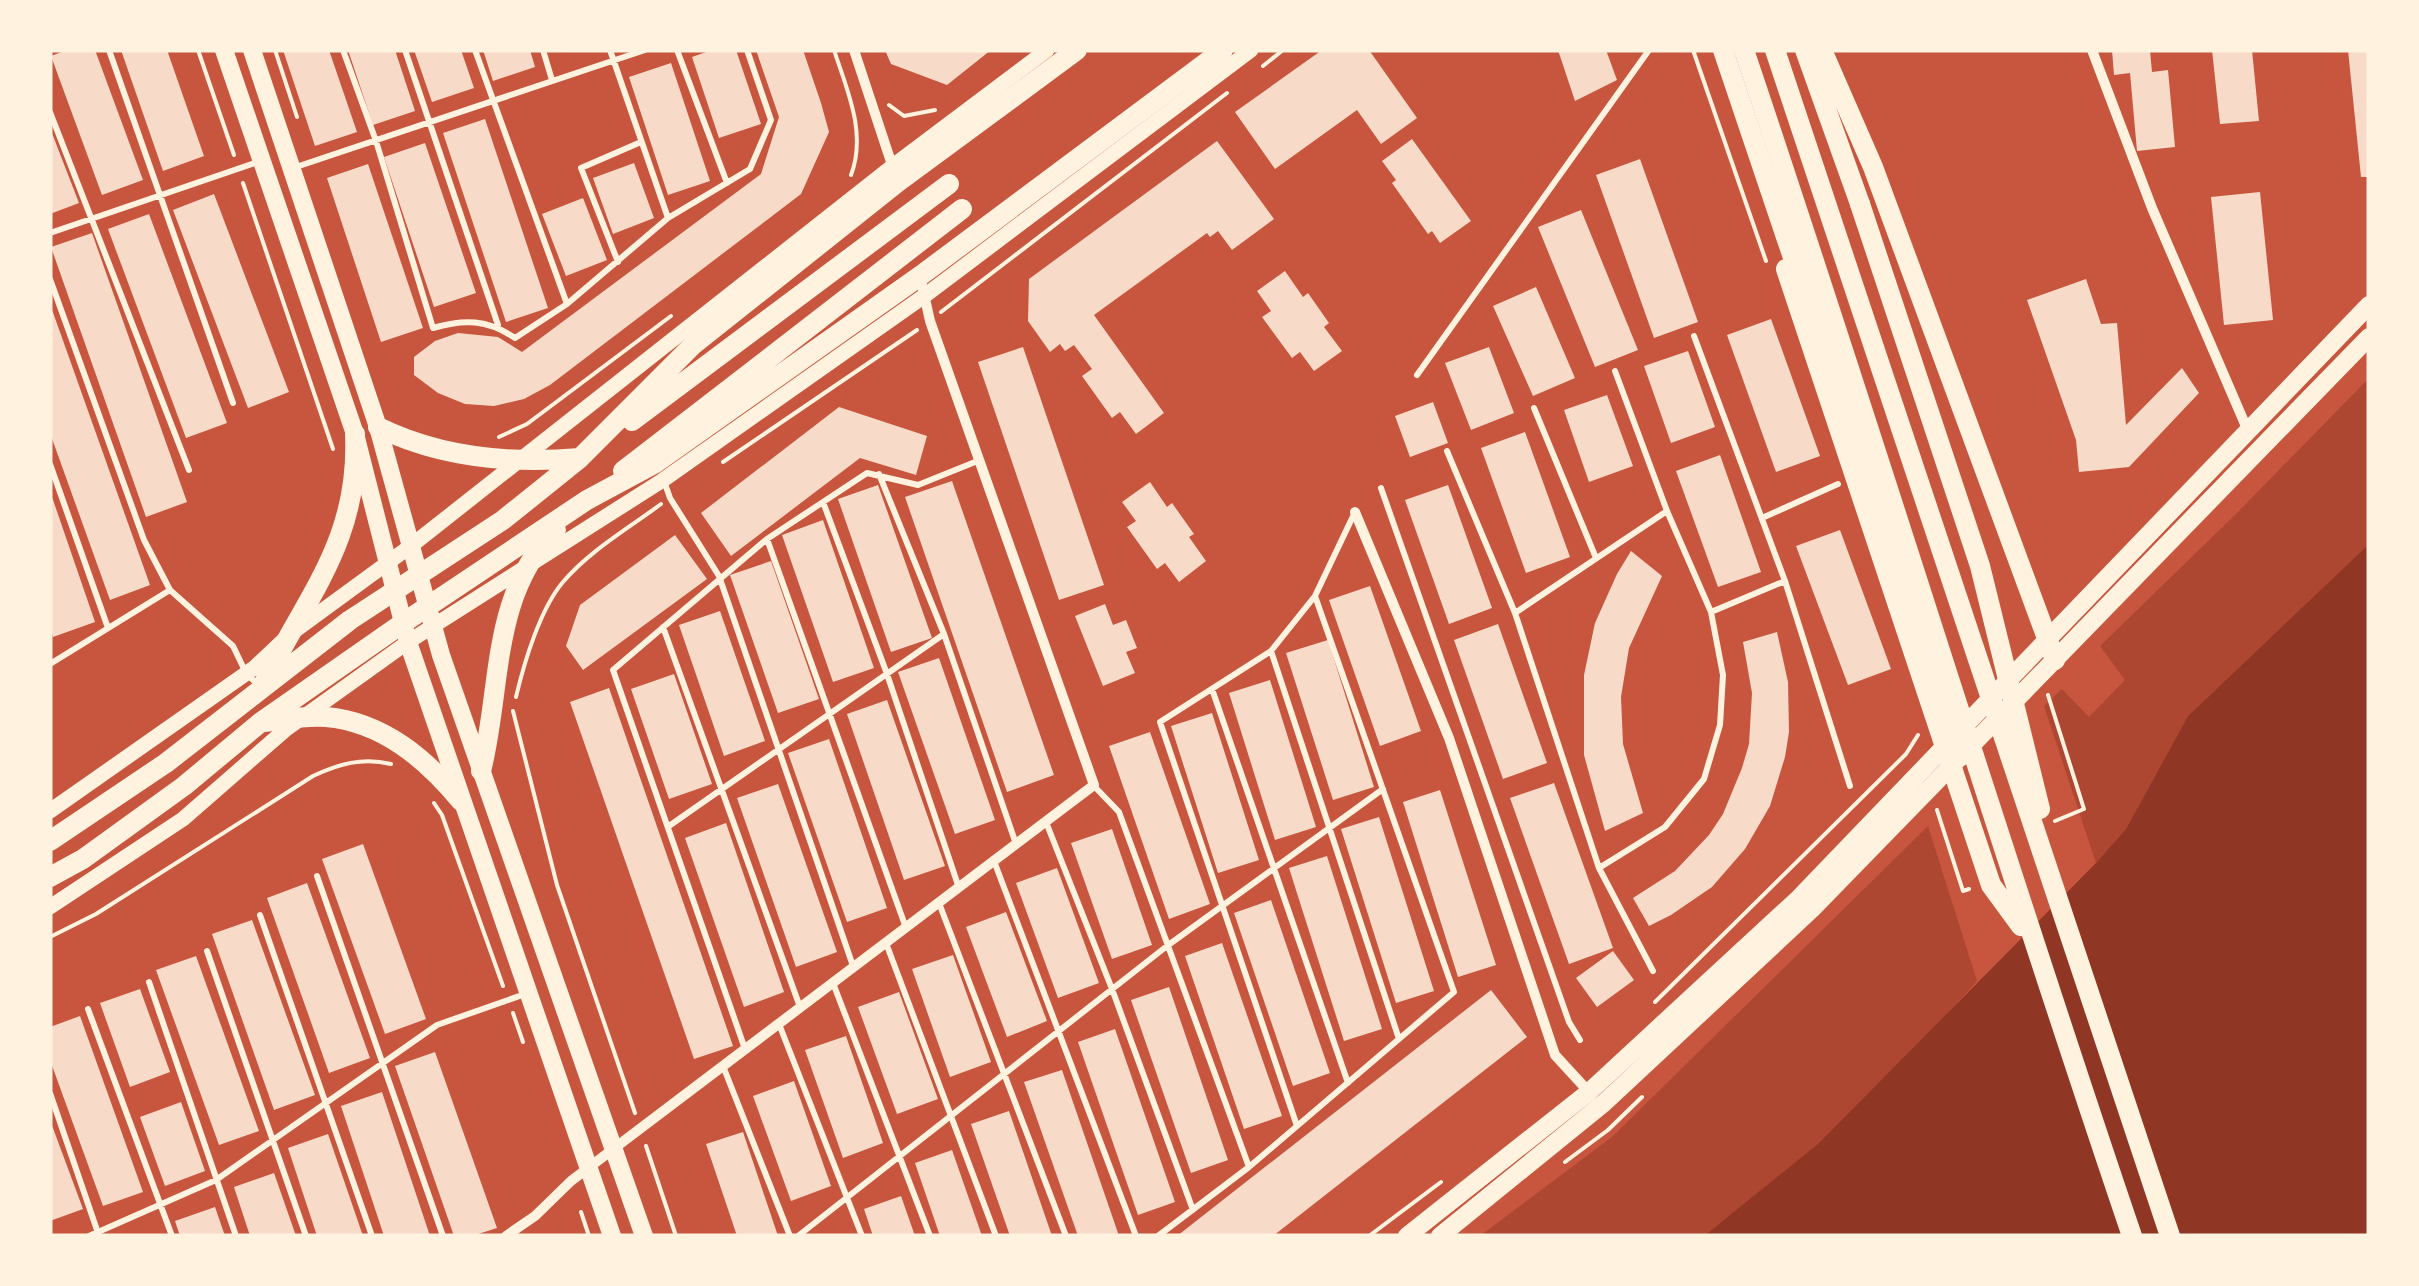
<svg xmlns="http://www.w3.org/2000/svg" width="2419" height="1286" viewBox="0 0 2419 1286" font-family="Poppins,sans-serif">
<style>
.green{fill:#ae4732}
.water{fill:#8f3625}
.building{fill:#f7dbc8}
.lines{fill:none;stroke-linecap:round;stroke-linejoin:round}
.path{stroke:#fff3e0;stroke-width:4}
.service{stroke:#fff3e0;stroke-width:6}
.minor{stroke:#fff3e0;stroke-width:10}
.tertiary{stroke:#fff3e0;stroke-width:15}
.secondary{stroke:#fff3e0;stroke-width:18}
.primary{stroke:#fff3e0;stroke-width:20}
.trunk{stroke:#fff3e0;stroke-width:20}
</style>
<rect width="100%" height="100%" fill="#c8553d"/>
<path class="green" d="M2369 378V544L2188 716 2126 829 2096 863 2044 706 2062 689 2089 717 2125 680 2100 646 2237 513Z
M1928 826 1977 981 1918 1046 1819 1143 1704 1236H1480L1612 1137Z"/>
<path class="water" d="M2369 544V1236H1704L1819 1143 2096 863 2126 829 2188 716Z"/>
<path class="building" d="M67 50H95L143 180 102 195 51 56Z
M121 50H167L204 156 163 171Z
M283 50H329L357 132 315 146Z
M348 50H395L415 111 373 125Z
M414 50H461L474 88 432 102Z
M483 50H530L535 67 493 81Z
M712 50H736L761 124 719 138 692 57Z
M756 50H803L821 103 829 132 801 194 550 385 524 399 494 406 465 404 438 393 414 375V357L435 341 458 333 498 337 522 352 761 174 779 117Z
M885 50H991L947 85 891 64Z
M1322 50H1369L1417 118 1381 144 1357 110 1275 169 1235 112Z
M1558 50H1606L1617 80 1575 101Z
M2112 50H2150L2152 72 2168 70 2175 147 2137 151 2130 73 2114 75Z
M2212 50H2252L2259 121 2220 124Z
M2348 50H2369V177H2361Z
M671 63 710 181 668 195 629 77Z
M485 119 548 308 506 322 443 133Z
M50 128 79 203 50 214Z
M1412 139 1471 221 1440 243 1432 231 1428 234 1392 183 1396 180 1382 161Z
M1217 141 1274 219 1232 250 1218 231 1210 237 1207 233 1094 315 1164 413 1136 434 1120 412 1112 418 1082 376 1092 369 1074 345 1065 351 1060 344 1050 352 1028 321 1029 279Z
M425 143 476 293 434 307 384 157Z
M1640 159 1698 322 1654 338 1596 175Z
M634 163 654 218 613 234 593 178Z
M368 164 423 328 381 342 327 178Z
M2260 192 2273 320 2224 325 2211 197Z
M214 194 289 392 248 408 173 210Z
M583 198 607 260 566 276 542 214Z
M1581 210 1638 350 1595 367 1538 227Z
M149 214 227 423 186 438 108 229Z
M92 233 187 502 146 517 51 247Z
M1285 271 1303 297 1308 293 1329 323 1324 327 1342 351 1314 371 1300 352 1292 358 1262 317 1271 311 1257 291Z
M2086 279 2101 324 2117 323 2126 425 2182 368 2199 393 2129 467 2079 472 2076 440 2027 300Z
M1536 287 1575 378 1533 396 1493 306Z
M50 304 150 585 110 600 50 433Z
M1771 319 1820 456 1776 472 1727 335Z
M1023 347 1104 585 1059 600 978 362Z
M1489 347 1514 413 1471 430 1445 363Z
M1688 351 1715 427 1671 443 1644 366Z
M1607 395 1633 466 1589 482 1564 410Z
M1433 402 1448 443 1410 457 1395 416Z
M839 407 927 436 916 475 860 458 731 556 701 513Z
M1525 432 1570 557 1526 573 1481 448Z
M1720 455 1761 572 1718 587 1676 471Z
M952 481 1054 775 1007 792 905 497Z
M1150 482 1167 507 1172 503 1194 534 1189 537 1206 561 1179 582 1165 563 1157 569 1127 527 1136 521 1122 502Z
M878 485 932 638 891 652 838 499Z
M1448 485 1492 608 1449 624 1405 500Z
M51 494 95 622 53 637 50 627Z
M823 520 874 668 833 682 782 535Z
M1840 530 1891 669 1848 685 1796 546Z
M675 535 707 579 583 670 566 646 580 605Z
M1631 551 1662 576 1629 648 1621 697 1623 744 1643 813 1605 831 1584 755V675L1595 623 1617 574Z
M771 561 819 699 778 713 730 575Z
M1370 586 1421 731 1380 746 1329 600Z
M1105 604 1113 625 1126 620 1137 648 1126 652 1135 673 1103 686 1075 616Z
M720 611 765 741 724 756 679 625Z
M1498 624 1547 763 1503 779 1454 640Z
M1777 632 1788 682 1789 732 1785 757 1770 806 1745 849 1712 887 1671 915 1649 926 1633 898 1675 871 1709 835 1723 814 1742 768 1749 744 1752 693 1743 642Z
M1328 640 1374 787 1333 800 1286 653Z
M939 658 995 820 955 834 898 672Z
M674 674 712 784 669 799 631 689Z
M1270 680 1316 827 1275 840 1229 693Z
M609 688 733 1046 694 1059 570 702Z
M887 700 945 866 904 880 847 714Z
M1212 713 1259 860 1218 873 1171 726Z
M1150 732 1210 904 1169 919 1109 746Z
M829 739 887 908 847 922 788 753Z
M1554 783 1613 948 1569 964 1510 798Z
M778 784 837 952 796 967 737 798Z
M1440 790 1496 965 1458 977 1403 802Z
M1379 817 1434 991 1396 1003 1341 829Z
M726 823 784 992 744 1007 685 838Z
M1112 829 1152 945 1112 959 1071 843Z
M363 844 426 1019 385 1034 322 859Z
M1327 856 1382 1029 1344 1041 1289 868Z
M1057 868 1099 983 1058 998 1016 883Z
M307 883 370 1058 329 1073 267 898Z
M1271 900 1330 1073 1293 1086 1234 913Z
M1006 912 1047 1021 1007 1037 966 927Z
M252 920 315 1095 274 1110 212 934Z
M1222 943 1282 1116 1244 1129 1185 956Z
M1613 951 1634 980 1597 1007 1576 978Z
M953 955 991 1062 950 1077 912 969Z
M196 956 259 1131 219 1145 156 970Z
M1169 987 1228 1160 1191 1173 1131 1000Z
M140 989 170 1072 130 1087 100 1003Z
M1491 990 1527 1037 1273 1236H1177Z
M899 992 938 1099 897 1114 858 1007Z
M80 1016 143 1192 103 1206 50 1060V1027Z
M1115 1029 1175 1202 1138 1215 1078 1042Z
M846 1036 883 1143 843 1158 805 1050Z
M435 1052 497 1228 472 1236H454L395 1066Z
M1062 1070 1119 1236H1078L1024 1082Z
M794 1081 831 1186 791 1201 753 1096Z
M382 1092 430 1236H384L341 1106Z
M181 1102 205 1171 165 1186 140 1117Z
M1009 1111 1052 1236H1010L971 1124Z
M50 1120 83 1209 50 1221Z
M743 1132 778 1236H737L706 1144Z
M328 1134 363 1236H317L288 1148Z
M952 1150 982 1236H940L915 1163Z
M274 1173 296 1236H250L234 1187Z
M901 1196 915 1236H873L864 1209Z
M215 1207 225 1236H180L175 1221Z"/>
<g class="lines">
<path class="path" d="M198 50 234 155
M275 50 297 117
M834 50C847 90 867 133 851 175
M1693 50 1766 261
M1263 66 1283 50
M889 105 904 116 935 110
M243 183 333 449
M941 312 1227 93
M499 437 527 424 671 316
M723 462 917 330
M2048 695 2084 809 2055 821
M516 697C524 663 540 609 563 582 589 551 629 528 661 504
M513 711 557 885 635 1113
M434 803 442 815 503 986
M1937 810 1963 891 1969 889
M50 937 96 914 313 776C339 764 362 757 391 764
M1655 1002 1906 754 1918 735
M513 1013 523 1042
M646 1146 676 1236
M1565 1162 1608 1130 1642 1097
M581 1212 589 1236
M1369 1236 1441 1182"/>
<path class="service" d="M109 50 233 403
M343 50 376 141 433 328C464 319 487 319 515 338L567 304 668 218 750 169 771 120 747 50
M405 50 498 325
M475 50 567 304
M543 50 552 80
M610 50 668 218
M677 50 727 183
M50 112 189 470
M296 167 645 50
M50 233 258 162
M618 262 581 168 641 142
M50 279 144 540 170 590 233 646 246 673 260 687
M1694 336 1785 581 1850 786
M1417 375 1649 50
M1534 408 1596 558
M1447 451 1515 613 1599 868 1653 971
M50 464 108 628
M879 474 944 634 1016 844
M664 481 670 498 719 576 853 966
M1381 488 1569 1022 1580 1040
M823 502 887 674 959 888
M1762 518 1838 484
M767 539 906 928
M1711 612 1785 581
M1515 613 1667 511
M663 627 800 1007
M1271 651 1399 1039
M50 664 170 590
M1212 689 1348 1083
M1094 786 1119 812 1249 1167
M1046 822 1112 989 1193 1210
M669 826 944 634
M994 861 1136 1236
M1599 868 1665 827 1704 779 1720 725 1723 675 1711 612 1667 511 1615 371
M317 876 443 1236
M939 903 1066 1236
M260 915 372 1236
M886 943 996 1236
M207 951 306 1236
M149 982 236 1236
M833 983 930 1236
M88 1009 172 1236
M779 1024 862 1236
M745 1049 613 670 767 539 867 473 918 485 980 460
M723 1066 790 1236
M50 1093 98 1233
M1297 1126 1160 722 1271 651 1315 596 1355 512
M89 1236 216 1180 437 1025 528 993
M798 1236 1167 946 1383 789
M1158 1236 1249 1167 1454 992 1315 596"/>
<path class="minor" d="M854 50 893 168
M2092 50 2152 208 2248 431
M1355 512 1449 738 1555 1055 1589 1092
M506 1236 535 1216 571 1181 1094 785 930 321 920 276"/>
<path class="tertiary" d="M50 811 254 668 289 635 412 545 893 166 1047 50
M50 907 183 819 285 730 408 642 663 480 927 294 1251 50"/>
<path class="secondary" d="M224 50 355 434 408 642 612 1236
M252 50 378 427 441 655 644 1236
M1407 1236 1589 1092 1799 898 2369 305
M1440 1236 1604 1103 1812 909 2369 337"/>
<path class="primary" d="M1723 50 1961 756
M1805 50 1860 204
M1822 50 1873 167 2055 660
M632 421 949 184
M378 427C441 458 511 464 580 458
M623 471 962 209
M263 685C306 596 360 541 355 434
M263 722C283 720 305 715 326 717 383 722 426 759 461 801
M481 771C502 690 490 593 556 530
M50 841 166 763 350 620 503 520 579 459 693 345 898 182 1077 50
M50 877 83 859 184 786 261 722 403 623 587 500 654 464 920 276 1223 50"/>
<path class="trunk" d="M1744 50C1877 444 1998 842 2132 1236
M1775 50 2170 1236
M1860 204 1980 566 2040 809
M1786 269 1991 885 2021 926"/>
</g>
<rect width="2419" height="1286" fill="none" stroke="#fff3e0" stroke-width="105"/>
</svg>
